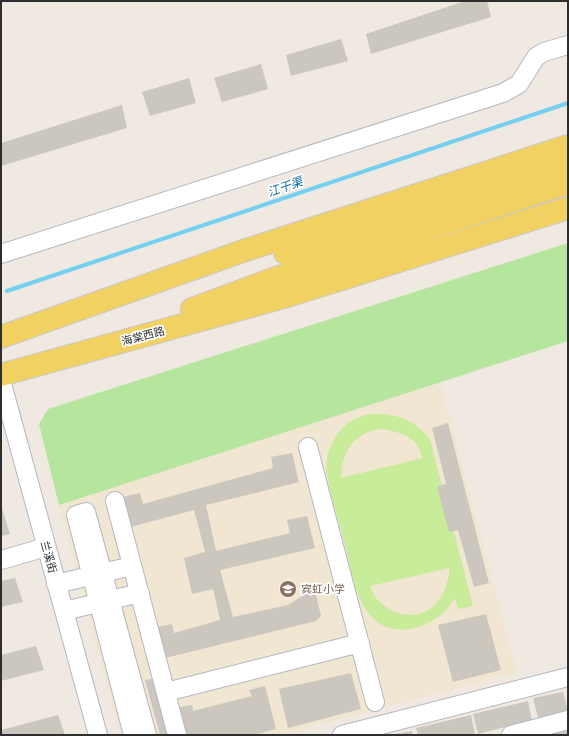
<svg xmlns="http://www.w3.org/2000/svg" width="569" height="736" viewBox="0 0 569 736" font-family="Inter,'Noto Sans SC',sans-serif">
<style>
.education{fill:#f0e6d1}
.green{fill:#b6e59e}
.pitch{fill:#c9ec9a;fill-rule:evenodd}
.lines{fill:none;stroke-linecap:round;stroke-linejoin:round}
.stream{stroke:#75cff0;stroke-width:4}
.building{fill:#cbc7bf}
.minor-casing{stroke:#b4b7c1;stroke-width:20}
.major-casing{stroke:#c9c9c9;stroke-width:24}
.minor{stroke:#fff;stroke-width:18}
.major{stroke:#f2d163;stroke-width:22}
.labels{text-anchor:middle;stroke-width:3.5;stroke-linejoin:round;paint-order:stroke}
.street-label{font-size:11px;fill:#2e2e2e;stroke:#fff}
.education-label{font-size:11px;fill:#785e54;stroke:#fff;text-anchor:start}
.water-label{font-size:12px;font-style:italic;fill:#0d6fa3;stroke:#fff}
</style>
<rect width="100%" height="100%" fill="#efe9e1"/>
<path class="education" d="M440 382 517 673 279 735H120L59 505Z"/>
<path class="green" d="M568 243V341L59 505 39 424 48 409Z"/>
<path class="pitch" d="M378 414C401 415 415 421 430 439L473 606 458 609 455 598C440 625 396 643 372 617 354 598 351 569 345 544 339 522 331 498 327 476 323 452 338 422 363 416 368 414 373 414 378 414ZM382 429C400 432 419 437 422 458L341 478C341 463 347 444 361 436 367 431 375 430 382 429ZM449 568C450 574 447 582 445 589 434 617 405 623 382 604 376 600 373 593 370 586Z"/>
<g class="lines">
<path class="stream" d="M7 291 568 103"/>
</g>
<path class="building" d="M465 1H487L491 17 371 54 366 34Z
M341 39 348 61 291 76 286 55Z
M261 64 268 89 222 102 214 78Z
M189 78 196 103 150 116 142 92Z
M122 105 127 128 1 166V143Z
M448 423 489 583 474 587 458 530 449 532 437 486 446 484 432 428Z
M292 453 299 482 206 505 216 551 290 533 287 520 307 516 315 548 220 570 233 617 288 605 309 592 316 595 321 616 316 621 161 659 153 628 172 624 174 633 220 620 213 589 192 594 184 558 205 552 194 510 127 528 119 498 140 493 143 504 273 468 271 457Z
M1 505 10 534 1 536Z
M15 578 23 602 1 607V581Z
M486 614 501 670 453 682 438 625Z
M36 646 44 670 1 681V655Z
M351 673 361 709 288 728 279 689Z
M158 678 173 735H160L145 680Z
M265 686 276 729 254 735H182L175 708 192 705 193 711 252 696 249 690Z
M563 692 568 711 538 718 533 698Z
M528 701 532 720 478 734 473 714Z
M58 715 65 735H1V730Z
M471 715 475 734 470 735H418L416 728Z
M568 730V735H548V734Z
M412 731 413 735H396V734Z"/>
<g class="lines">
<g class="minor-casing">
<path id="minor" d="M1 254 503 93 519 84 536 57 544 52 568 45
M1 380 98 735
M308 447 375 702
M115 501 177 735
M1 560 46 547
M56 584 132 566
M64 611 140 593
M166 692 360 643
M133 735 76 515 86 512 147 735
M342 735 568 677
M511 735 568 720"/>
</g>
<g class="major-casing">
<path id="major" d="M285 253 568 165
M192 309 270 280 568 183
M1 337 243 251 568 146
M1 375 284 297 568 208"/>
</g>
<use href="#minor" class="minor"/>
<use href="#major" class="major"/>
</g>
<defs>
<g id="school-disc" transform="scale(0.9)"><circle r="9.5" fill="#8d6e63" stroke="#fff"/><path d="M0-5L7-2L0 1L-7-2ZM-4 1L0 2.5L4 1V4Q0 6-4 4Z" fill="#fff"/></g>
</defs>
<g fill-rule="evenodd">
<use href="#school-disc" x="288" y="589"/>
</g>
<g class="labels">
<g class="street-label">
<text transform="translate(143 336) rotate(-15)" y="4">海棠西路</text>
<text transform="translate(49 557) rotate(75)" y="4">兰溪街</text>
</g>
<g class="education-label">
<text x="301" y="593">宾虹小学</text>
</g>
<g class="water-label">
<text transform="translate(285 187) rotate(-19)" y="4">江干渠</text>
</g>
</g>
<rect width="569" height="736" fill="none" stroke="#2e2e2e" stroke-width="4"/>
</svg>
